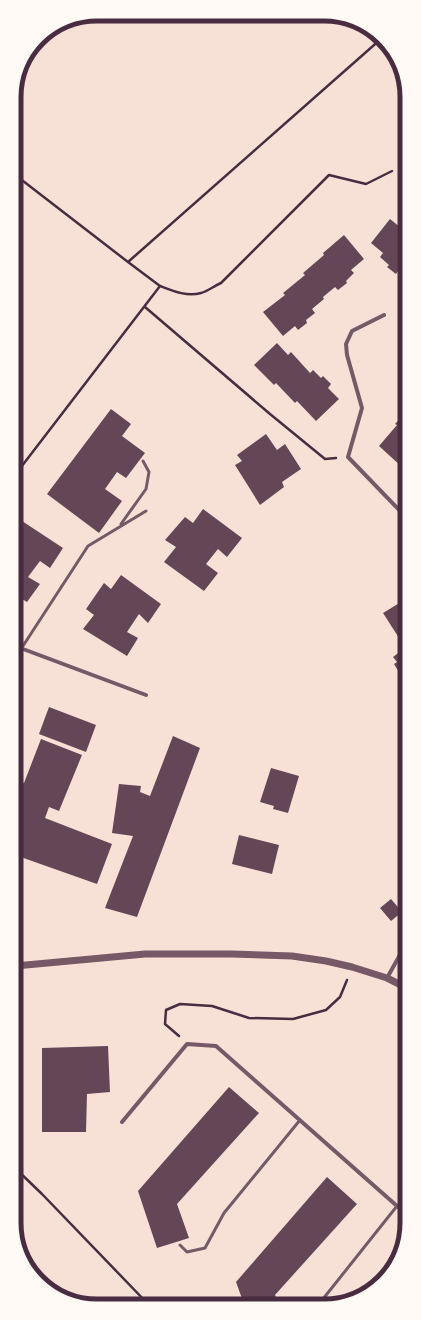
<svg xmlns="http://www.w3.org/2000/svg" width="421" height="1320" viewBox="0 0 421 1320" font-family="'Times New Roman',serif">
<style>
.building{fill:#644757}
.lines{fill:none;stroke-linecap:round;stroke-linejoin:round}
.path{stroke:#4a2c40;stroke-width:2.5}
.service{stroke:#755966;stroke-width:3}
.minor{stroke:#755966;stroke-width:4}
.tertiary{stroke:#755966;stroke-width:7}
.rim{fill:none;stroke:#4a2c40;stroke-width:5}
</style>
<rect width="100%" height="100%" fill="#f7e1d7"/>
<path class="building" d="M390 219 406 232V276L399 270 396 274 387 267 389 265 380 257 383 253 371 243Z
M344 235 364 259 351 270 354 273 346 281 347 283 338 290 335 287 323 297 324 299 312 309 315 313 306 320 307 323 298 330 295 326 283 336 263 312 285 295 283 293 305 275 303 273 324 255 323 253Z
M277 343 288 355 291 352 310 373 313 370 321 378 323 376 331 384 328 388 339 399 316 421 297 401 295 403 276 383 274 385 254 365Z
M111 409 131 424 122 436 145 453 126 478 117 472 105 489 122 501 99 533 47 494Z
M406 412V462L402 467 379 446 397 425 395 424Z
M266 434 277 450 285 444 301 469 282 482 284 487 260 505 235 465 242 461 237 455Z
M203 509 242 538 227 557 218 549 206 564 218 573 204 591 164 562 176 547 165 540 185 517 193 523Z
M22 521 63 548 50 568 40 561 28 577 40 584 27 602 15 595V533Z
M121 575 161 604 148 623 139 614 127 632 138 638 127 656 83 629 94 615 86 609 104 583 111 589Z
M406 599V634L399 638 383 613Z
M406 647V684L394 664 397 662 393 657Z
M49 707 96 725 86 752 39 734Z
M173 736 200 748 137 917 105 908 133 836 112 833 119 784 141 786 140 792 150 796Z
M41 739 82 755 59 811 49 807 45 818 112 844 97 884 15 855V780L24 783Z
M271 768 299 776 288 813 273 809 274 806 260 802Z
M239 835 279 845 272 874 232 864Z
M391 899 402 912 391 921 380 908Z
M108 1046 110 1092 87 1094 86 1132H42V1048Z
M229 1087 259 1113 177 1204 189 1238 157 1248 138 1191Z
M327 1177 357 1204 275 1295 279 1304H244L236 1282Z"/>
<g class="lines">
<path class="path" d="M14 174 128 262
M160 286 128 262 382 38
M145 307 270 414 325 459 336 458
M15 475 160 286C173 291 187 297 201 293 208 291 214 286 221 283L329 175 366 184 392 171
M179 1036 165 1024 166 1010 180 1004 212 1006 249 1018 293 1019 326 1010 340 997 347 980
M15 1168 42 1194 148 1304"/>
<path class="service" d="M121 524 146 489 149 472 143 461
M21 649 88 546 146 511
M180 1245 187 1252 205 1248 224 1213 300 1120
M319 1304 397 1206"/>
<path class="minor" d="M406 161 402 166 406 170
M384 315 352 331 346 344 347 355 362 408 348 457 404 515 406 519
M15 646 146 695
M387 978 406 944
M122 1122 187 1044 216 1046 397 1206 407 1213"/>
<path class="tertiary" d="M15 966 145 954H231L292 956 326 961 352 967 387 978 407 988"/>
</g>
<path d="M0 0H421V1320H0ZM97 21H324A76 76 0 0 1 400 97V1223A76 76 0 0 1 324 1299H97A76 76 0 0 1 21 1223V97A76 76 0 0 1 97 21Z" fill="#fffaf5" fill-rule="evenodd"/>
<path class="rim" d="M97 21H324A76 76 0 0 1 400 97V1223A76 76 0 0 1 324 1299H97A76 76 0 0 1 21 1223V97A76 76 0 0 1 97 21Z"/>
</svg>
